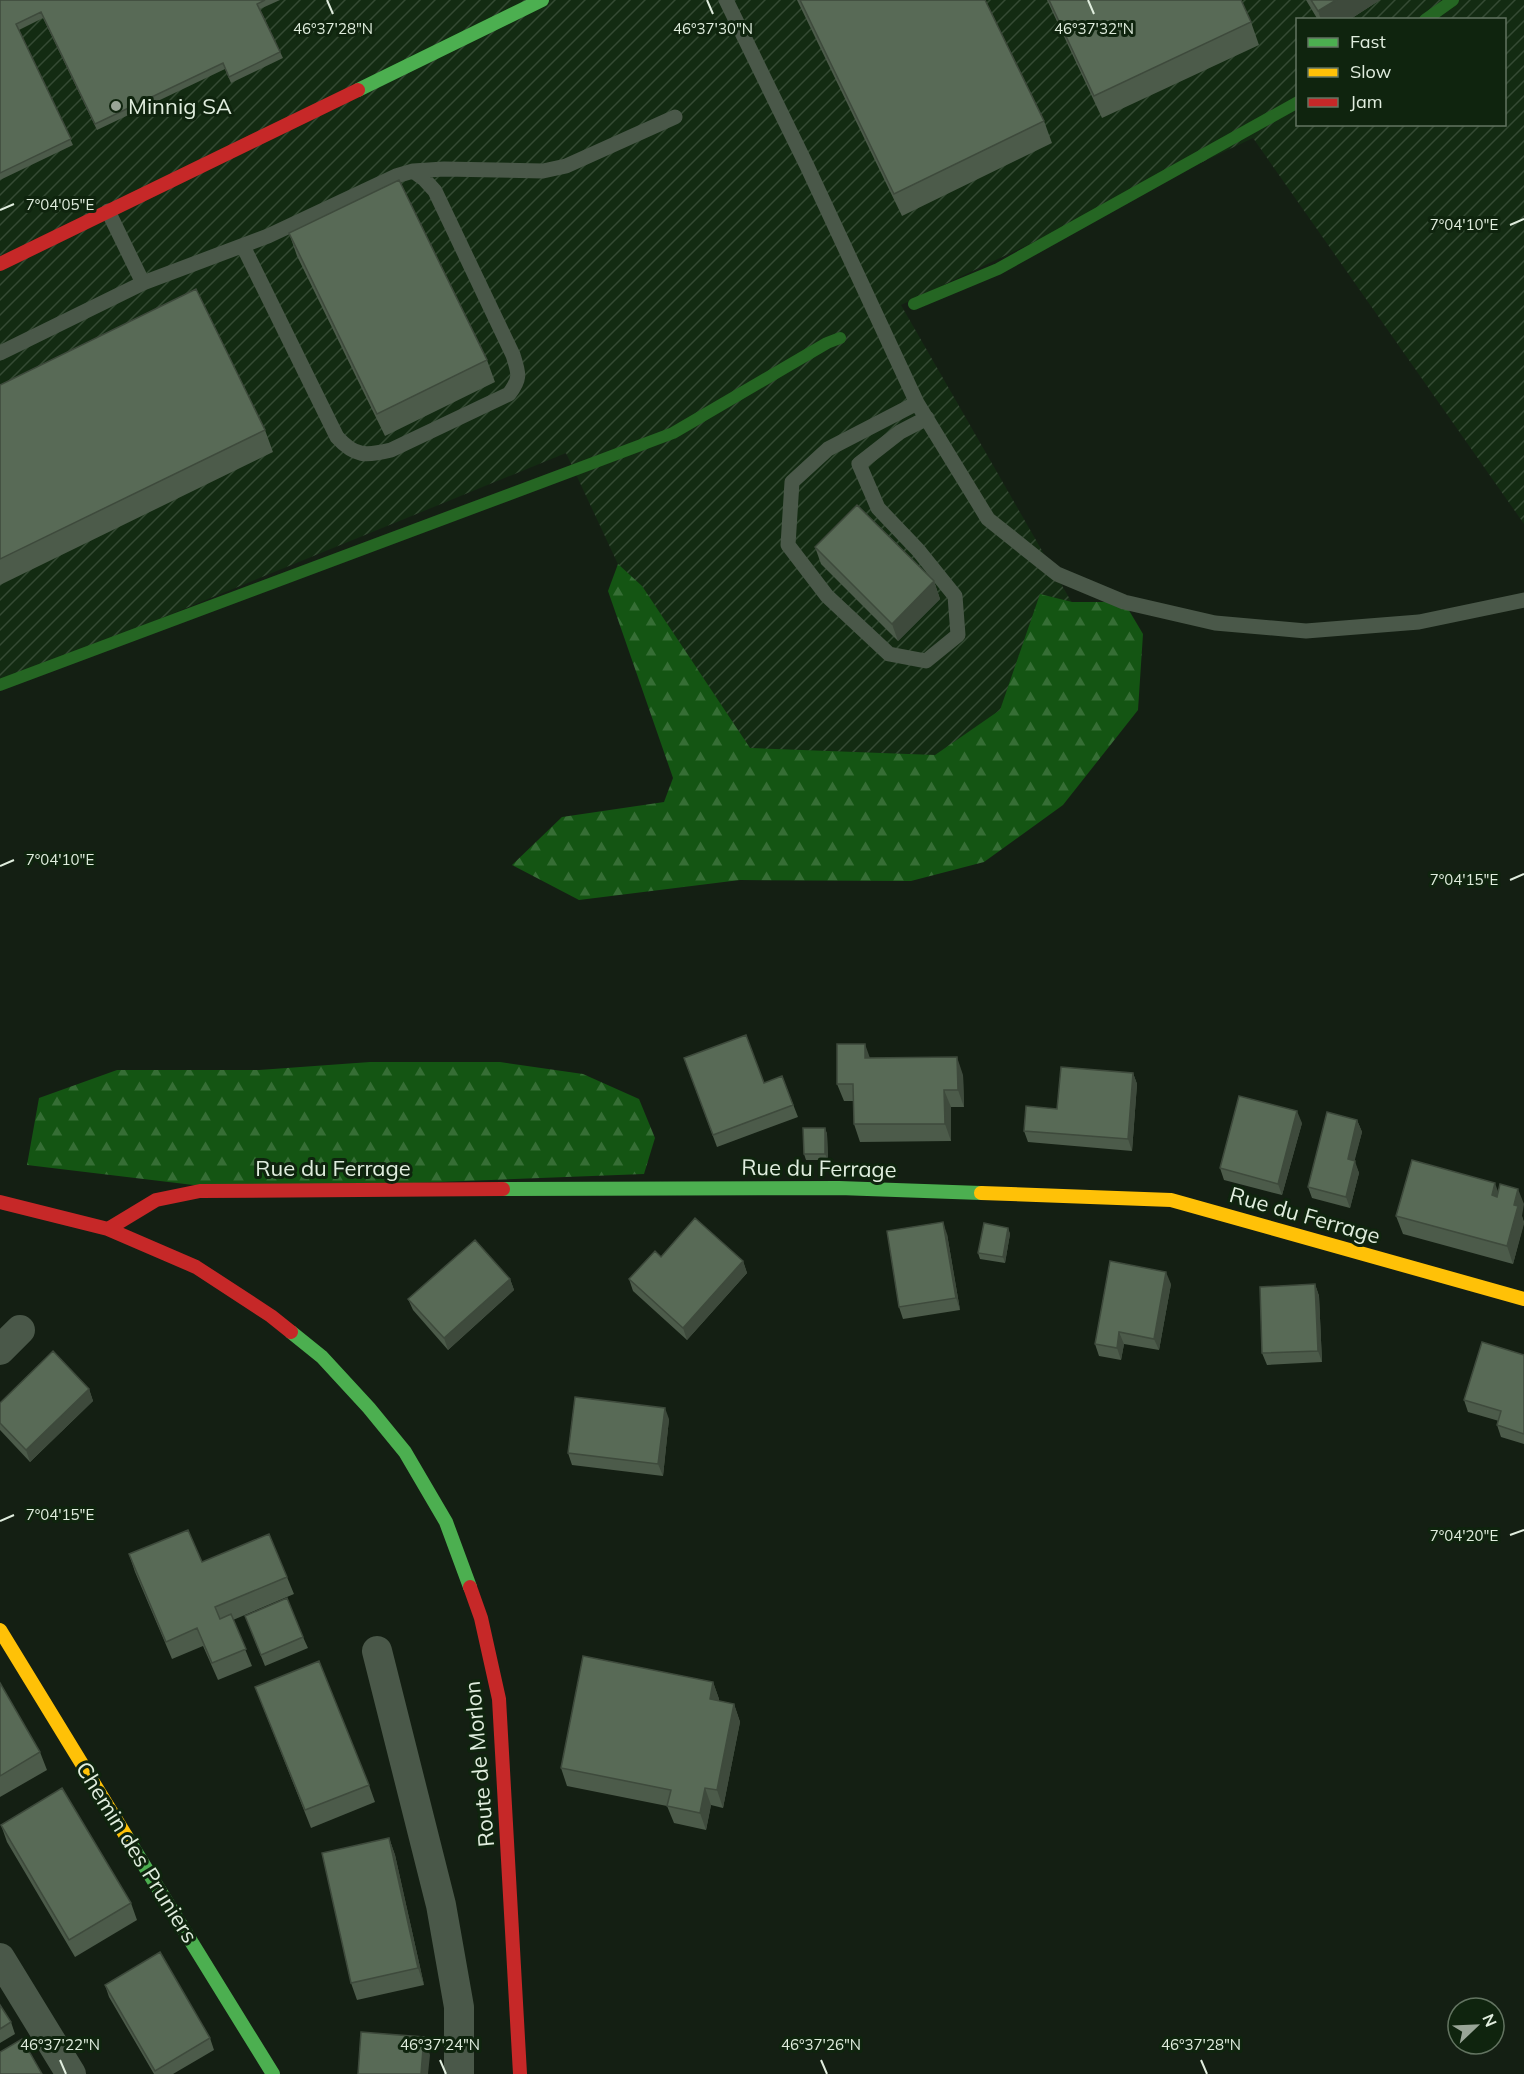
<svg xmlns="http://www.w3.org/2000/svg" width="1524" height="2074" viewBox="0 0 1524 2074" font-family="Mulish,sans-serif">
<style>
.industrial{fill:url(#industrial-furrows);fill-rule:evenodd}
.forest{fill:url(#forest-firs)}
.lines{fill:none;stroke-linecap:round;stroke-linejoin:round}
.stream{stroke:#256623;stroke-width:12}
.lane{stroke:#4a5849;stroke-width:15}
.street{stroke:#4a5849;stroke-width:30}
.fast{stroke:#4caf50;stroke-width:14}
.slow{stroke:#ffc107;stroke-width:14}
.jam{stroke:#c62828;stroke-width:14}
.wall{fill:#4c5b4a}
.shaded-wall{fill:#3e4a3c}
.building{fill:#586a56;stroke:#3e4a3c;stroke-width:1.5}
.ticks{fill:none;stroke:#e0edde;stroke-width:2}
.poi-dot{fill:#99a597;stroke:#0f240e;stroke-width:2}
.labels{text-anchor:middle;stroke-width:6;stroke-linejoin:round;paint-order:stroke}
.poi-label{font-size:22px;fill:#e0edde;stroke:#0f240e;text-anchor:start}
.street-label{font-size:22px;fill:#e0edde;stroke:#0f240e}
.ticks-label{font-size:15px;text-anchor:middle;fill:#e0edde;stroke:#0f240e;stroke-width:6;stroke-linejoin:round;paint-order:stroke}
</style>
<defs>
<pattern id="industrial-furrows" width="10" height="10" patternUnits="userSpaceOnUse" patternTransform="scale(1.5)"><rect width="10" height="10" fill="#132b12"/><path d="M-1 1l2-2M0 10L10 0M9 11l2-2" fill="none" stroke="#354a34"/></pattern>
<pattern id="forest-firs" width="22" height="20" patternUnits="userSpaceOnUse" patternTransform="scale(1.5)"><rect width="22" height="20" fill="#145513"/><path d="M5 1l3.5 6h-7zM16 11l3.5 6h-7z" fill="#366e35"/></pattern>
</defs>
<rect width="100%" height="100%" fill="#141f13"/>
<path class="industrial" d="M0 0H1524V524L1253 138 901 305 1114 676 981 810 725 793 566 453 0 684ZM1298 20H1504V124H1298Z"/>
<path class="forest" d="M618 564 642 586 750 748 935 755 1000 710 1040 594 1072 602H1124L1143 634 1138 710 1063 805 984 862 911 881 740 880 579 900 512 865 562 817 664 802 673 778 608 591Z
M370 1062H500L583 1074 639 1099 655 1138 644 1174 235 1190 27 1165 39 1098 117 1070H259Z"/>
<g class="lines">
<path class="stream" d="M1425 20 1453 0
M914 304 998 269 1298 102
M0 685 673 433 827 343 840 338"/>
<path class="lane" d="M726 0 807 166 917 403 988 519 1057 574 1124 602 1215 623 1306 631 1419 622 1524 600
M108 211 143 283
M243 246 337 437C355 457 366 456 391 450L509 394C521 378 519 374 513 355L435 191 424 179 413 171
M0 353 143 283 268 236 396 176 413 171 444 169 543 171 566 166 675 117
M917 403 828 449 792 482 788 545 827 596 889 654 926 661 958 635 955 596 918 550 878 508 859 464 900 432 927 418"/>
<path class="street" d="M0 1350 20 1330
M377 1651 441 1905 459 2007V2074
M0 1958 71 2074"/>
<path class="fast" d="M358 90 542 0
M503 1189 839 1188 981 1193
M291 1332 322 1357 369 1408 405 1452 446 1522 470 1587
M126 1836 273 2074"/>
<path class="slow" d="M981 1193 1171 1200 1524 1299
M0 1630 126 1836"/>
<path class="jam" d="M0 264 358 90
M0 1202 108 1229 196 1267 271 1316 291 1332
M108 1229 156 1200 200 1191 503 1189
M470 1587 481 1618 499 1699 520 2074"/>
</g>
<path class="wall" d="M0 0H280L260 9 283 58 231 83 225 69 97 130 43 18 19 30 73 145 0 180Z
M797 0H985L1044 121 1052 143 902 216Z
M1047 0H1241L1251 22 1259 45 1102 118Z
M1306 0H1380L1349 20H1318Z
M289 233 487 360 495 382 385 436 297 256Z
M0 385 265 430 273 452 0 585Z
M815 547 934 581 940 599 898 641 821 564Z
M684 1058 764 1083 782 1076 798 1117 717 1147Z
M870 1058 963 1075 964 1107H951V1141L860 1142 854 1124V1101H844L837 1084Z
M1133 1073 1137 1084 1132 1151 1028 1142 1024 1131 1057 1109Z
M1357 1120 1362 1132 1354 1161 1359 1173 1350 1208 1312 1198 1308 1187Z
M1302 1123 1282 1195 1224 1180 1220 1168Z
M825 1128 827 1134 828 1160H806L804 1154Z
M1498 1192 1522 1216 1524 1222 1513 1264 1403 1234 1396 1216Z
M1008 1228 1010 1234 1005 1263 980 1259 978 1253Z
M947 1234 960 1310 903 1319 899 1307Z
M743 1261 747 1273 687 1340 633 1291 629 1279Z
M510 1279 514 1290 448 1350 413 1310 408 1299Z
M1171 1284 1159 1350 1124 1344 1121 1360 1099 1356 1095 1344Z
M1315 1284 1319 1296 1322 1362 1267 1365 1262 1353Z
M1524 1355V1444L1501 1437 1497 1425 1499 1421 1468 1412 1464 1400Z
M89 1389 93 1401 30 1462 0 1430V1403Z
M669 1419 663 1476 572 1465 568 1453Z
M129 1554 202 1562 287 1577 294 1594 233 1620 252 1666 218 1680 203 1646 172 1659 135 1572Z
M245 1616 303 1637 308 1648 265 1666Z
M713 1682 719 1699V1701L734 1704 740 1722 723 1808 711 1805 706 1830 674 1823 667 1806 567 1786 561 1768Z
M0 1683 40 1752 47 1770 0 1797Z
M255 1687 369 1785 375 1802 311 1828Z
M1 1825 131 1903 137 1920 75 1957 7 1842Z
M389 1838 395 1855 424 1985 357 2000 351 1983Z
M105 1985 210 2038 214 2050 173 2074H154L109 1997Z
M0 2005 11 2022 15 2034 0 2043Z"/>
<path class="shaded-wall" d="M1336 0H1380L1349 20H1321L1318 11Z
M934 581 940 599 898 641 892 624Z
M865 1044 871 1061 865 1058Z
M957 1057 963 1075 964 1107 958 1090Z
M1133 1073 1137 1084 1132 1151 1128 1139Z
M944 1090 951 1107V1141L945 1124Z
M1297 1111 1302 1123 1282 1195 1278 1184Z
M1357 1120 1362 1132 1352 1171 1348 1159Z
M825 1128 827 1134 828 1160 825 1154Z
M1355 1161 1359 1173 1350 1208 1346 1197Z
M1495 1183 1501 1200 1492 1195Z
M1518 1189 1524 1204 1522 1216 1524 1224 1513 1264 1507 1246 1514 1205Z
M943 1222 947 1234 960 1310 956 1298Z
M1008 1228 1010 1234 1005 1263 1003 1257Z
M743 1261 747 1273 687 1340 683 1328Z
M1166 1272 1171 1284 1159 1350 1154 1339Z
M510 1279 514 1290 448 1350 444 1338Z
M1315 1284 1319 1296 1322 1362 1318 1351Z
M1119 1332 1124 1344 1121 1360 1117 1348Z
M89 1389 93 1401 30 1462 26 1450Z
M665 1408 669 1419 663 1476 658 1464Z
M713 1682 719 1699 716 1717 710 1699Z
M734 1704 740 1722 723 1808 717 1790Z
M705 1788 711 1805 706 1830 700 1813Z
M389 1838 395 1855 424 1985 418 1968Z
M424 2037 430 2055 428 2074H421Z"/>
<path class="building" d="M0 0H265L257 4 280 52 229 77 223 63 95 124 41 12 16 24 71 139 0 173Z
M800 0H985L1044 121 894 194Z
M1049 0H1241L1251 22 1094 96Z
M1311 0H1336L1318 11Z
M399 180 487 360 377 414 289 233Z
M196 289 265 430 0 559V385Z
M857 505 934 581 892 624 815 547Z
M746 1035 764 1083 782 1076 793 1105 713 1135 684 1058Z
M837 1044H865V1058L957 1057 958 1090H944L945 1124H854L853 1084H837Z
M1061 1067 1133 1073 1128 1139 1024 1131 1026 1106 1057 1109Z
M1239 1096 1297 1111 1278 1184 1220 1168Z
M1327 1112 1357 1120 1348 1159 1355 1161 1346 1197 1308 1187Z
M803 1128H825V1154H804Z
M1412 1160 1495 1183 1492 1195 1497 1197 1500 1184 1518 1189 1514 1205 1518 1206 1507 1246 1396 1216Z
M695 1218 743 1261 683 1328 629 1279 655 1251 661 1257Z
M943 1222 956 1298 899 1307 887 1231Z
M984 1223 1008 1228 1003 1257 978 1253Z
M475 1240 510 1279 444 1338 408 1299Z
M1110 1261 1166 1272 1154 1339 1119 1332 1117 1348 1095 1344Z
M1315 1284 1318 1351 1262 1353 1260 1287Z
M1482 1342 1524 1355V1434L1497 1425 1501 1411 1464 1400Z
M53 1351 89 1389 26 1450 0 1423V1403Z
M575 1397 665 1408 658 1464 568 1453Z
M188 1530 202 1562 269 1534 287 1577 215 1607 220 1619 231 1614 246 1649 212 1663 197 1628 166 1642 129 1554Z
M287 1598 303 1637 261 1655 245 1616Z
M583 1656 713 1682 710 1699 734 1704 717 1790 705 1788 700 1813 667 1806 671 1790 561 1768Z
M319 1661 369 1785 305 1810 255 1687Z
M0 1683 40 1752 0 1776Z
M62 1788 131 1903 69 1940 1 1825Z
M389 1838 418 1968 351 1983 322 1853Z
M160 1952 210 2038 155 2071 105 1985Z
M0 2005 11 2022 0 2029Z
M361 2032 424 2037 421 2074H358Z
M22 2039 42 2074H0V2052Z"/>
<path class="ticks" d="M327 0 333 14M707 0 713 14M1088 0 1094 14M0 210 14 204M1510 225 1524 219M0 866 14 860M1510 880 1524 874M0 1521 14 1515M1510 1535 1524 1530M60 2060 66 2074M440 2060 446 2074M821 2060 827 2074M1201 2060 1207 2074"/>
<circle class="poi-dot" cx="116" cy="106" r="6"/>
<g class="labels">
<g class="poi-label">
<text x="128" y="114">Minnig SA</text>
</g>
<g class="street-label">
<text x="333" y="1176">Rue du Ferrage</text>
<text transform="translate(819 1168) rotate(1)" y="8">Rue du Ferrage</text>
<text transform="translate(1305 1215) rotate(16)" y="8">Rue du Ferrage</text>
<text transform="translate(479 1764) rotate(-95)" y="8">Route de Morlon</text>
<text transform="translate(137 1852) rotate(58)" y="8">Chemin des Pruniers</text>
</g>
</g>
<g class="ticks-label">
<text x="333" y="34">46°37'28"N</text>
<text x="713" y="34">46°37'30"N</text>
<text x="1094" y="34">46°37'32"N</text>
<text x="60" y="210">7°04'05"E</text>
<text x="1464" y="230">7°04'10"E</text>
<text x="60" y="865">7°04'10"E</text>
<text x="1464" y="885">7°04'15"E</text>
<text x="60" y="1520">7°04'15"E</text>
<text x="1464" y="1541">7°04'20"E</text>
<text x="60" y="2050">46°37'22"N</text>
<text x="440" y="2050">46°37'24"N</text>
<text x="821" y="2050">46°37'26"N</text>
<text x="1201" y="2050">46°37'28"N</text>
</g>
<rect x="1296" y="18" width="210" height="108" fill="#0f240e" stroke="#637461" stroke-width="1.5"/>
<rect x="1308" y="38" width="30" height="9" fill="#4caf50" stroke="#637461" stroke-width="1.5"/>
<text x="1350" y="48" font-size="18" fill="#e0edde">Fast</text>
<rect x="1308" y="68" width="30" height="9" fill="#ffc107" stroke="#637461" stroke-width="1.5"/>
<text x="1350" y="78" font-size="18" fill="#e0edde">Slow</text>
<rect x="1308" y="98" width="30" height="9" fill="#c62828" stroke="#637461" stroke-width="1.5"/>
<text x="1350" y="108" font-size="18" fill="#e0edde">Jam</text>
<g transform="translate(1476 2026) rotate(67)"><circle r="28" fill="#0f240e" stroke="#637461" stroke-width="1.5"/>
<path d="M0-4.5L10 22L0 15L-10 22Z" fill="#99a597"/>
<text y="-9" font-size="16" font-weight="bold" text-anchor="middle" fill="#e0edde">N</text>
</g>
</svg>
